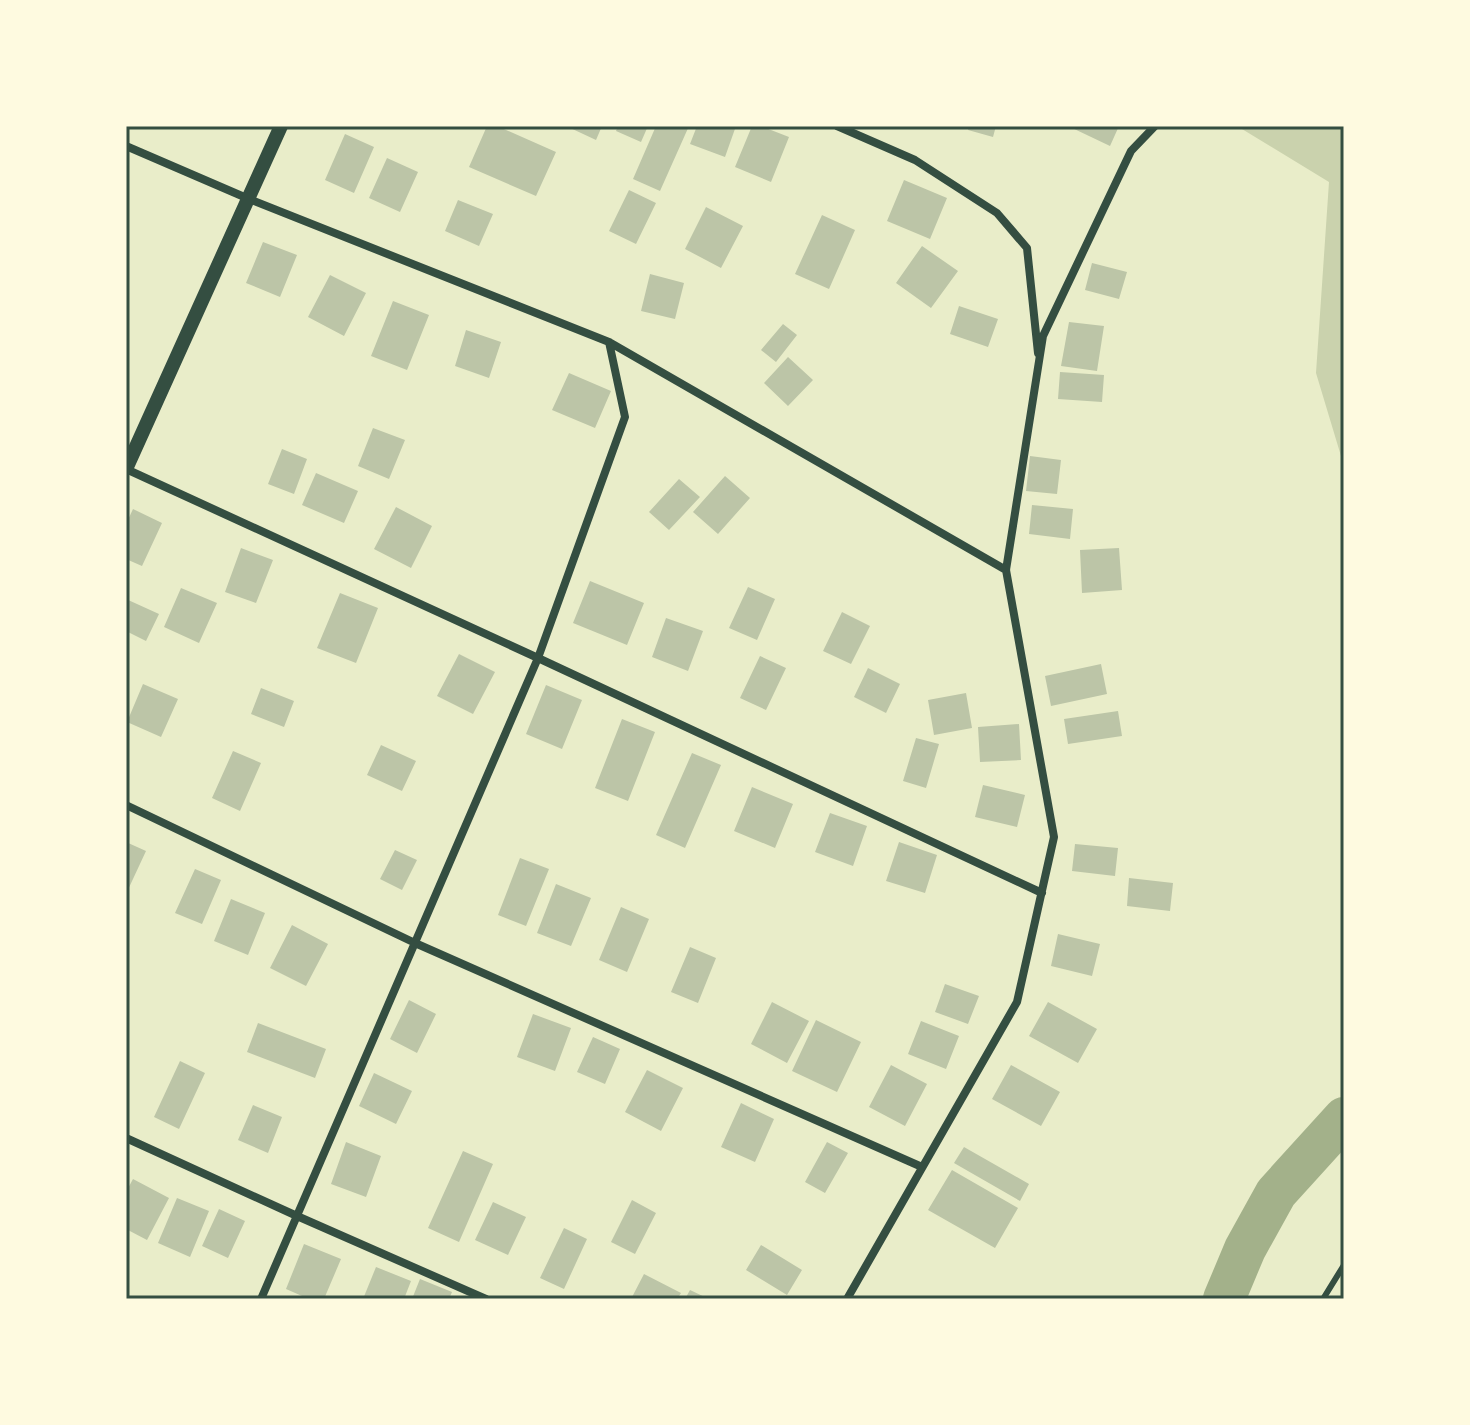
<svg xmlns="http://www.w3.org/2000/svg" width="1470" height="1425" viewBox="0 0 1470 1425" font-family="Overpass,sans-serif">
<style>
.green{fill:#cad2ad}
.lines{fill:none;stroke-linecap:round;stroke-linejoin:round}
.river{stroke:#a3b18a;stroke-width:42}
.building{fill:#bcc5a7}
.service{stroke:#344e41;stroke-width:6}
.minor{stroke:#344e41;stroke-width:8}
.tertiary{stroke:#344e41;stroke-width:14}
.neatline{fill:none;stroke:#344e41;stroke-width:3}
</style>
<rect width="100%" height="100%" fill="#e9edc9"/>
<path class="green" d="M1237 126H1344V466L1316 373 1329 182Z"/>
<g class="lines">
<path class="river" d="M1224 1299 1245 1249 1276 1193 1344 1118"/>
</g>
<path class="building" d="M487 126H497L556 152 536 196 469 167Z
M566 126H602L596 140Z
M618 126H648L641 142 616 131Z
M656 126H689L660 191 633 179Z
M697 126H736L725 157 690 144Z
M752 126H761L789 137 771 182 735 167Z
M969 126H996L993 137 968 130Z
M1068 126H1119L1110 146Z
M345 134 374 147 354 193 325 180Z
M387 158 418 172 400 212 369 198Z
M904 180 947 198 930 239 887 221Z
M629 190 656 203 636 244 609 231Z
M458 200 493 214 479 246 445 231Z
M706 207 743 226 721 268 685 249Z
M822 215 855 230 829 289 795 274Z
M263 242 297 255 280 297 246 283Z
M922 246 958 271 931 308 896 283Z
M1092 263 1127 272 1119 299 1085 290Z
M650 274 684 283 675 319 641 311Z
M330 275 366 293 344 336 308 317Z
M393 301 429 315 407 370 371 356Z
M959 306 998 319 988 347 950 334Z
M1069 322 1104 326 1097 371 1061 366Z
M783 324 797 335 776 362 761 350Z
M466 330 501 342 489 378 455 366Z
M788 357 813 380 788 406 764 383Z
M1060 372 1104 375 1102 402 1058 399Z
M569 373 611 391 595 428 552 410Z
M373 428 405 440 389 479 358 466Z
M282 449 307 459 294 494 268 484Z
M1030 456 1061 460 1057 494 1026 491Z
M316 473 358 491 344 523 302 505Z
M725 476 750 498 718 534 693 512Z
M679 479 700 497 669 530 649 512Z
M1032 505 1073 509 1070 539 1029 534Z
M396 507 432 526 411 568 374 549Z
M133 509 162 523 142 566 126 559V524Z
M241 548 273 560 256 603 225 592Z
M1119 548 1122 590 1082 593 1080 550Z
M590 581 644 603 627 645 573 623Z
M748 587 775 599 757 640 729 628Z
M181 588 217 603 199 643 164 627Z
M340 593 378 608 356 663 317 648Z
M126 599 159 614 146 641 126 631Z
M842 612 870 626 851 664 823 651Z
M666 618 703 631 688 671 652 657Z
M459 654 495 672 473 714 437 696Z
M760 656 786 668 766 710 740 698Z
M1101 664 1107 694 1051 706 1045 676Z
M868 668 900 684 886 713 854 697Z
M143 684 178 699 161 737 127 722Z
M546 685 582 700 562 749 526 734Z
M261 688 294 701 284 727 251 714Z
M966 693 972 728 934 735 928 700Z
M1118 711 1122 736 1068 744 1064 719Z
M622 719 655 732 628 801 595 788Z
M1019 724 1021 760 980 762 978 727Z
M916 738 939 744 926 788 903 781Z
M381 745 416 761 402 791 367 775Z
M233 751 261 763 240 811 212 798Z
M692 753 721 765 685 848 656 835Z
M983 785 1025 795 1017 827 975 817Z
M752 787 793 804 775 848 734 831Z
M830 813 867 826 853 866 815 852Z
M126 842 146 851 126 894Z
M899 842 937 855 925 893 886 881Z
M1075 844 1118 848 1115 876 1072 871Z
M395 850 417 860 402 890 380 879Z
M520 858 549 869 526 926 498 915Z
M195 869 221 880 202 924 175 913Z
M1129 878 1173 883 1170 911 1127 906Z
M556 884 591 898 571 946 537 933Z
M231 899 265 913 248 955 214 941Z
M621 907 649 919 627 972 599 960Z
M292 925 328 944 306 986 270 968Z
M1058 934 1100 944 1092 976 1051 966Z
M690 947 716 958 698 1003 671 992Z
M945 984 979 996 968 1024 935 1012Z
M409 1000 436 1014 417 1053 390 1039Z
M772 1002 809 1021 787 1063 751 1044Z
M1048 1002 1097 1029 1078 1063 1029 1036Z
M533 1014 571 1028 555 1071 517 1057Z
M816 1020 861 1042 837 1092 792 1071Z
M921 1021 959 1036 946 1069 908 1054Z
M258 1023 326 1049 315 1078 247 1052Z
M593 1037 620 1049 605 1084 577 1072Z
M180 1061 205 1073 179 1129 154 1117Z
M891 1065 927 1084 905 1126 869 1107Z
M1011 1065 1060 1092 1041 1126 992 1099Z
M647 1070 683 1088 661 1131 625 1112Z
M374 1073 412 1091 396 1124 359 1106Z
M741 1103 774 1119 755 1162 721 1147Z
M253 1105 282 1117 268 1153 238 1140Z
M346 1142 381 1156 366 1197 331 1184Z
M827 1142 848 1153 825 1193 805 1182Z
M964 1147 1029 1184 1020 1201 954 1163Z
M463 1151 493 1164 459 1242 428 1228Z
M952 1170 1018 1208 995 1248 928 1210Z
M133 1179 169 1198 147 1240 126 1229V1192Z
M177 1198 209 1211 190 1257 158 1243Z
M632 1200 656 1213 635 1254 611 1242Z
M493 1202 526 1217 508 1255 475 1240Z
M219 1209 245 1221 228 1258 202 1246Z
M564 1228 587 1239 564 1289 540 1278Z
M304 1244 341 1259 324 1299H309L286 1289Z
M761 1245 802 1270 787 1295 746 1270Z
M376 1267 411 1281 404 1299H363Z
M644 1274 681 1293 677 1299H631Z
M420 1279 452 1292 449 1299H412Z
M690 1290 709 1299H685Z"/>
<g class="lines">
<path class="service" d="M1323 1299 1344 1265"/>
<path class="minor" d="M837 126 915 160 997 213 1027 248 1038 353
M126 146 249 199 609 342 1006 570
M126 469 538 658 1042 893
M126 805 415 943 922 1167
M126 1138 297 1216 486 1299
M261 1299 538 658 625 417 609 342
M847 1299 1017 1002 1054 837 1006 570 1043 336 1131 151 1155 126"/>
<path class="tertiary" d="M126 469 281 126"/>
</g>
<rect width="1470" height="1425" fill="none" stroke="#fefae0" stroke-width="256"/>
<rect x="128" y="128" width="1214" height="1169" class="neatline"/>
</svg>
